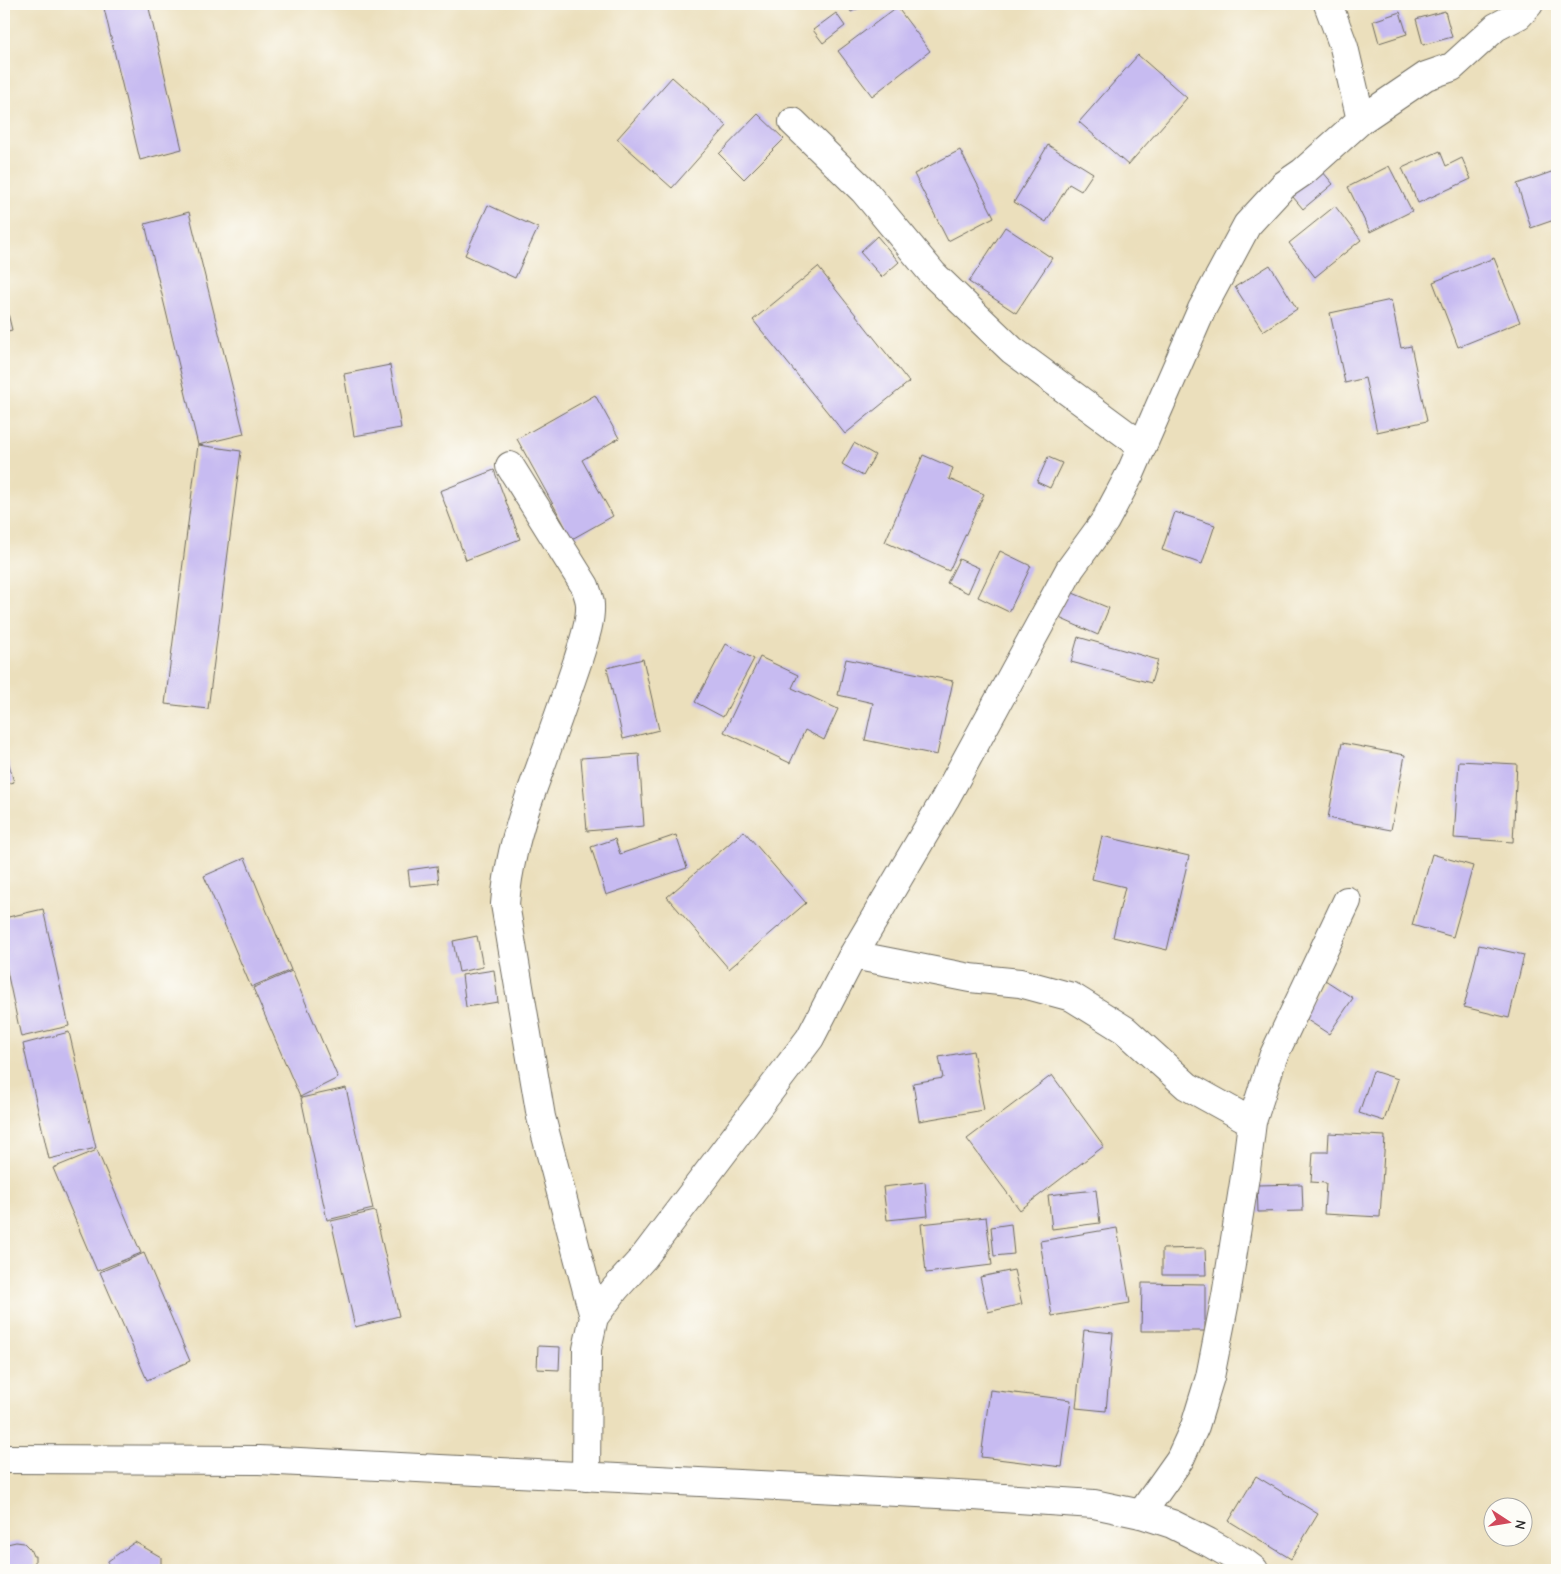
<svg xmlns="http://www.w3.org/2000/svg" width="1561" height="1574" viewBox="0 0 1561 1574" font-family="'Comic Neue',sans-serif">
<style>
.building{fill:#c7bbf1}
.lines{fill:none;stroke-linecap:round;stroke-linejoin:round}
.minor-casing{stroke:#6e6a5e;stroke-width:30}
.major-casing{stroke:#6e6a5e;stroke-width:30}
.minor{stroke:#fff;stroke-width:28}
.major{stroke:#fff;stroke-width:28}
</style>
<rect width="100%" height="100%" fill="#fdfcf7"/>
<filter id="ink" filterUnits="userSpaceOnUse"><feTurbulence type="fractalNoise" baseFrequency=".02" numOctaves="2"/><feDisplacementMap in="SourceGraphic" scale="10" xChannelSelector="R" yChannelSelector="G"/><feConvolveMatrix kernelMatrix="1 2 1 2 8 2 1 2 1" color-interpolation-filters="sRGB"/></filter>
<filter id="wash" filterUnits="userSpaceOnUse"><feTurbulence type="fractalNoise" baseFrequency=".0096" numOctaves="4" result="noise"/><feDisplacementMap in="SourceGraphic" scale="20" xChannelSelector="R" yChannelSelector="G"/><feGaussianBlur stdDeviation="1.12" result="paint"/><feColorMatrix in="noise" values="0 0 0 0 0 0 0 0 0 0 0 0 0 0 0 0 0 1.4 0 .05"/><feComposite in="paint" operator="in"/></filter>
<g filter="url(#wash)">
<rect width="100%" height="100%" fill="#ebdfbc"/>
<g id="blocks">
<path class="building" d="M103 4H148L182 149 140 160Z
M847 4H867L851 12Z
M897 7 930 51 872 96 838 51Z
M1445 11 1452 37 1423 45 1416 19Z
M1400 12 1407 34 1379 43 1373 21Z
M836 13 845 26 823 43 813 30Z
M1138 55 1187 98 1128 165 1079 122Z
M672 77 727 126 672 188 617 139Z
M758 114 784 139 744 179 719 154Z
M1048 145 1093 173 1081 191 1069 184 1046 222 1014 202Z
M960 150 994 217 948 241 914 174Z
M1440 151 1446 166 1462 158 1471 179 1418 203 1402 168Z
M1317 165 1333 184 1303 209 1288 191Z
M1389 166 1412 211 1370 232 1348 187Z
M1557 170V219L1531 228 1517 184Z
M488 205 538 228 515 278 465 255Z
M1335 206 1361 240 1315 277 1289 243Z
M189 212 244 434 198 445 241 451 208 709 165 704 198 445 145 224Z
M1005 227 1052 258 1016 313 969 282Z
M877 236 899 262 882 277 860 252Z
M1494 258 1520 322 1458 347 1433 282Z
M1270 265 1297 309 1263 331 1235 287Z
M818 267 909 382 845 434 753 320Z
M4 297 12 330 4 332Z
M1391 300 1401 348 1411 346 1427 421 1377 432 1365 378 1345 383 1330 313Z
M390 365 401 428 354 436 344 374Z
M595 395 619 438 582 460 613 516 572 539 517 439Z
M854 443 875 455 863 476 842 464Z
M923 455 953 468 949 479 984 494 949 571 885 542Z
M1048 457 1062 463 1050 488 1037 482Z
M494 470 520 539 466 560 440 491Z
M1175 512 1215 525 1202 564 1162 550Z
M1000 551 1031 566 1009 612 978 597Z
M959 559 979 568 968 593 947 583Z
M1068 591 1109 608 1098 635 1057 617Z
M1078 637 1158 660 1151 683 1071 662Z
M726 644 754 659 723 717 695 702Z
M760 657 798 675 792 688 838 709 824 740 805 730 790 763 724 732Z
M643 659 659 730 623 739 607 668Z
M846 659 953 681 937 755 865 740 873 703 838 695Z
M1342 743 1405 755 1391 830 1328 818Z
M4 747 14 782 4 785Z
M639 754 644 826 587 831 581 758Z
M1459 761 1517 764 1513 842 1454 838Z
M744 831 806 903 729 969 667 897Z
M676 835 687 868 606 895 591 847 615 839 620 854Z
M1102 836 1189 856 1167 950 1113 937 1125 887 1092 879Z
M1432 854 1473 866 1453 937 1412 925Z
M245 858 291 970 251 987 204 876Z
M437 866 439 883 410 886 408 870Z
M43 909 69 1026 21 1037 4 957V918Z
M477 936 483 967 459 972 453 941Z
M1479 945 1524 955 1509 1018 1464 1007Z
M494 970 498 1002 466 1007 462 975Z
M292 971 338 1078 300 1097 253 988Z
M1325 980 1353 998 1329 1034 1301 1016Z
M69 1032 96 1148 49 1159 23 1044Z
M973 1051 984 1110 919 1121 913 1083 943 1078 939 1057Z
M1373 1071 1398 1079 1384 1121 1359 1113Z
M1052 1075 1104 1146 1020 1210 967 1139Z
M346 1088 373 1209 327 1220 301 1098Z
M1329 1133 1385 1136 1380 1217 1324 1214 1326 1183 1311 1182 1313 1152H1328Z
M97 1150 141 1253 97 1271 53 1168Z
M925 1182 928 1216 887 1220 883 1187Z
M1302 1184 1303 1211 1258 1212 1257 1185Z
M1096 1190 1100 1223 1052 1229 1048 1195Z
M375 1211 399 1316 355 1327 331 1221Z
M986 1217 992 1265 926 1273 921 1224Z
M1011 1224 1014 1254 994 1256 991 1227Z
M1117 1228 1130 1303 1052 1316 1040 1241Z
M1205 1248 1206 1275H1162V1249Z
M144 1253 190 1361 147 1380 100 1272Z
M1014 1270 1022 1304 988 1312 980 1277Z
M1142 1283 1205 1284V1331H1141Z
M1084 1330 1113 1333 1106 1411 1076 1408Z
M538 1346 560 1347 559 1370 537 1369Z
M990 1390 1071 1400 1062 1467 981 1457Z
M1256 1476 1318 1514 1291 1559 1229 1521Z
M16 1542 24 1543 30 1549 33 1556H35V1570H4V1547L7 1544Z
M135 1542 161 1557V1570H109L108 1561Z"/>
</g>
</g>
<g filter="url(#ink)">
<use href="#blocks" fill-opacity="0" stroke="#6e6a5e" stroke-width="1"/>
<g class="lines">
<g class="minor-casing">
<path id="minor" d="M1328 4 1344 47 1361 120
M793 122 864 191 933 274 1012 350 1142 446
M510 466 585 586C587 592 590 599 590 605 591 623 583 643 578 660 563 705 547 749 531 793 518 828 508 866 505 904L541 1117 594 1317
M853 955 970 978 1020 983 1072 997 1125 1030 1187 1086 1252 1122
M586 1477 587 1349 594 1317 615 1289 644 1257 810 1038 853 955 945 799 1070 569 1105 521 1131 472 1202 309 1247 225 1284 185 1303 172 1361 120 1426 76 1452 67 1496 27 1519 15 1529 4
M1141 1514 1180 1459 1195 1426 1210 1377 1226 1296 1246 1170 1252 1122 1273 1057 1347 901"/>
</g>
<g class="major-casing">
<path id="major" d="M4 1459 259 1460 958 1495 1094 1504 1141 1514 1172 1524 1208 1542 1242 1561 1254 1570"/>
</g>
<use href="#minor" class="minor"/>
<use href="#major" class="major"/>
</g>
</g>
<rect width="1561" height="1574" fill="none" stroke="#fdfcf7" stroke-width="20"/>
<g transform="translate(1508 1522) rotate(102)"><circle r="24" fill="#fdfcf7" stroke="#a9a8a5"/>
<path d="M0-4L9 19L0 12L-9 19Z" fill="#d1495b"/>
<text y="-8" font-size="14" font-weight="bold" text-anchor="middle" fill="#2b2b2b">N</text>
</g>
</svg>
